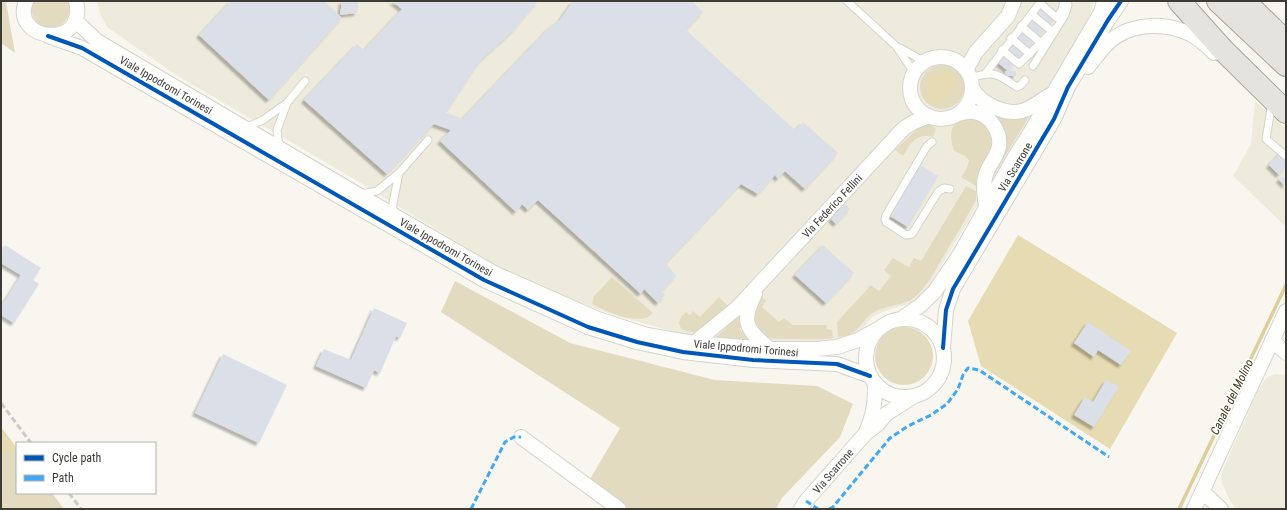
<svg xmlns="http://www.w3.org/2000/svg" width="1287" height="510" viewBox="0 0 1287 510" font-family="'Roboto Condensed',sans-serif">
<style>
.built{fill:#efebdc}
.green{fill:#e2dbc0}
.forest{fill:#e6dbb2}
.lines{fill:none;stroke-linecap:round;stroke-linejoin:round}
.stream{stroke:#dccf9c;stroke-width:3.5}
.building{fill:#dbdfe8;filter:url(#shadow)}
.service-casing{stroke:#d4d3cd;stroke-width:9}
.minor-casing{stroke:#d4d3cd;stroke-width:16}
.primary-casing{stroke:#a9a69a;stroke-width:24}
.service{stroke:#fefefd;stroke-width:7}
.minor{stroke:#fefefd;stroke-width:14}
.primary{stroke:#e4e3dd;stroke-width:22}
.rail{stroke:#cacac8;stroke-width:3;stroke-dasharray:6 3;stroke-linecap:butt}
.quiet{stroke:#3fa9f5;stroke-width:3;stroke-dasharray:6 3;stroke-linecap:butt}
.cycleway-casing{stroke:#fff;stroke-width:6}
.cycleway{stroke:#0057b8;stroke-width:4}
.labels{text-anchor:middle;stroke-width:3.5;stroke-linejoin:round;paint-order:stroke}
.street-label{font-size:11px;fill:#3c3b36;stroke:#fff}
.water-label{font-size:12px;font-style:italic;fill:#3c3314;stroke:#fff}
</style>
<defs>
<filter id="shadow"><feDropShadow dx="-3" dy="3" stdDeviation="1" flood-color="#0004"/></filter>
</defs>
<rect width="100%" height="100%" fill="#f8f6ef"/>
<path class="built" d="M97 1H1094L1089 17 1051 84 929 286 915 302 885 311 872 317 858 334 843 340 819 342 746 341 690 336 613 315 515 278 354 179 176 75 107 27 100 14Z
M1255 101 1286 129V227L1233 176 1251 144Z
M1275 374 1286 375V509H1236L1229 499 1222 483 1221 474 1258 390 1267 377Z"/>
<path class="green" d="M1 1 6 2 15 53 1 43Z
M32 1H69C76 37 25 35 32 1Z
M920 87a22 22 0 1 1 44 0a22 22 0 1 1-44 0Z
M988 108 1031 113 991 180 990 176 1002 153Z
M970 116 982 121 990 130 992 144 979 173 976 186 961 177 967 168 969 160 965 156 954 151C948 132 950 122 970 116Z
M924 125H931L936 129 933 137C917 132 910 144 903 156L895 150 918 128Z
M966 186 976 191V200C966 219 955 237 944 255 936 269 925 291 912 299 899 307 881 305 869 316 858 326 857 336 838 337L837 322 871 285 879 291 891 276 884 270 893 258 909 267 914 258 921 261Z
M612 277 653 313C650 315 648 318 645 318 630 322 605 311 592 304L594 296Z
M455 281 570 343 715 380 817 386 853 404 840 437 782 498 776 509H629L589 481 620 428 441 312Z
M719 297 728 306C718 315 708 329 694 332 691 333 685 330 681 329L679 323 681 317 686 312 690 315 693 311 700 317Z
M762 297 766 301 762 307 779 322 784 318 793 325H826L827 329 832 330 833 338C818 340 804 339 789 339 783 339 776 339 770 338 762 336 756 328 755 320 753 312 757 303 762 297Z
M741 314 740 329 748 340 716 337 725 329 729 322Z
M875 356a29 29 0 1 1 58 0a29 29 0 1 1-58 0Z
M1 452H17V493H52L64 509H1Z"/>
<path class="forest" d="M947 71 958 79 952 86 949 97 938 104 927 99 928 78Z
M1018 235 1177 333 1110 449 981 366 968 321Z
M1 427 17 448V452H1Z"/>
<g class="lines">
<path class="stream" d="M1179 509 1286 285"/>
</g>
<path class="building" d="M231 1H325L342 18 269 100 199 35Z
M342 1H359L357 13 340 15Z
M392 1H538L512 32 481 60 450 107 445 112 462 119 549 28 560 20 573 1H692L703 12 686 30 795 130 803 122 838 153 805 189 785 171 778 179 775 175 758 194 741 184 666 263 676 276 662 291 665 295 658 303 644 289 641 294 538 200 528 210 522 204 516 212 440 141 451 130 434 124 387 174 304 100 357 44 364 50 402 9Z
M1046 2 1059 13 1008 71 996 61Z
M1005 71H1016V76H1005Z
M1286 146V167L1279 175 1269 165Z
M920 165 938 176 908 227 890 216Z
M1282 176 1286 179V186L1279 180Z
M845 204 850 209 836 224 831 219Z
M5 245 41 268 33 280 39 284 14 323 1 315V307L21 275 1 263V251Z
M823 245 854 273 826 303 795 275Z
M374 308 407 323 400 338 396 336 380 373 374 370 366 388 316 366 324 349 351 360Z
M1088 322 1131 351 1121 365 1098 350 1094 357 1074 343Z
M223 354 287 385 259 443 195 413Z
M1106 380 1119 387 1094 427 1074 415 1085 397 1093 402Z"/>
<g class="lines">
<g class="service-casing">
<path id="service" d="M847 1 896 46 911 68 912 78
M1031 14 1053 32
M1021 26 1041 43
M1011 38 1030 54
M900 48 918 58 927 61
M1002 50 1019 64 1058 26
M1033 66 1065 15 1068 5
M985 74 1040 3 1057 18 1062 10 1064 1
M970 78C995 70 997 74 1017 87L1021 85 1025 80
M287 103 305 81
M1272 103 1266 139 1286 156
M245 128 263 120 287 103 277 130 279 147
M932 142 927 146 886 215 885 219 886 222 906 235 912 234 938 192 944 188 950 189
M399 173 428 140
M361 194 377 191 399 173 393 203V214"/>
</g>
<g class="minor-casing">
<path id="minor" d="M26 1C10 42 88 50 76 1
M75 20 97 41 357 194 494 273 598 319 647 335 694 343 770 349H816L837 347 858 340 878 329
M48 36 82 48 484 280 588 327 637 342 683 352 753 360 837 364 870 376
M910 88a31 31 0 1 1 62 0a31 31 0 1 1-62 0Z
M1088 67C1094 60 1099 52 1106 45 1127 23 1163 21 1190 34 1199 38 1207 46 1214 53
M966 70 976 52 1008 16 1014 1
M972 88C978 98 985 103 996 108 1020 118 1030 108 1050 95
M958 114C963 113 969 111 974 112 989 114 1001 131 999 146 998 156 989 164 986 174 982 185 985 197 986 208
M755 294C740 323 747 330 770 349
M866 358a39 39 0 1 1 78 0a39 39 0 1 1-78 0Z
M901 319 921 305 935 291 960 254 1014 158 1027 138 1101 12 1104 1
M1272 340 1286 353
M694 343 737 308 904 128 914 122 929 116
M943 348 946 310 953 289 1054 119 1068 87 1108 20 1121 1
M866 432C874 413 875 404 875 383
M521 437 619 509
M1203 492 1221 509
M801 509 806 501 865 434 878 424 886 414 914 396
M1194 509 1286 311"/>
</g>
<g class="primary-casing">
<path id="primary" d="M1179 1 1223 50 1286 112
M1218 1 1286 65
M1244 1 1286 42"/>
</g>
<use href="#service" class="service"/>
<use href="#minor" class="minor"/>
<use href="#primary" class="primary"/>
<path class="rail" d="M1 403 31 443
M69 493 81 509"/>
<path class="quiet" d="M806 501 818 509
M471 509 505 442 514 437H521
M829 509 833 507 890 438 908 426 931 415 947 404 958 389 963 375 968 368 979 370 1109 457"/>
<g class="cycleway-casing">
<path id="cycleway" d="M48 36 82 48 484 280 588 327 637 342 683 352 753 360 837 364 870 376
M943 348 946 310 953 289 1054 119 1068 87 1108 20 1121 1"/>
</g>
<use href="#cycleway" class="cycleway"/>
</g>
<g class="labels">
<g class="street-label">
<text transform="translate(166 85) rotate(30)" y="4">Viale Ippodromi Torinesi</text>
<text transform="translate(1015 167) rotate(-59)" y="4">Via Scarrone</text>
<text transform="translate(832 206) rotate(-47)" y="4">Via Federico Fellini</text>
<text transform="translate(446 247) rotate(30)" y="4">Viale Ippodromi Torinesi</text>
<text transform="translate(746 348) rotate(5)" y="4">Viale Ippodromi Torinesi</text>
<text transform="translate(833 471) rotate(-49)" y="4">Via Scarrone</text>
</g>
<g class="water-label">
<text transform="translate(1232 397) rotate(-64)" y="4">Canale del Molino</text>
</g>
</g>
<rect width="1287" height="510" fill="none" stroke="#3c3b36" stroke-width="4"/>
<rect x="16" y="442" width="140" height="52" fill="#ffffff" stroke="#b1b1af"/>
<rect x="24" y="455" width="20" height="6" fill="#0057b8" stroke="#b1b1af"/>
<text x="52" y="462" font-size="12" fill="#3c3b36">Cycle path</text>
<rect x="24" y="475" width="20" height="6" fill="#3fa9f5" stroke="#b1b1af"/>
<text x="52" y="482" font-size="12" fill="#3c3b36">Path</text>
</svg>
